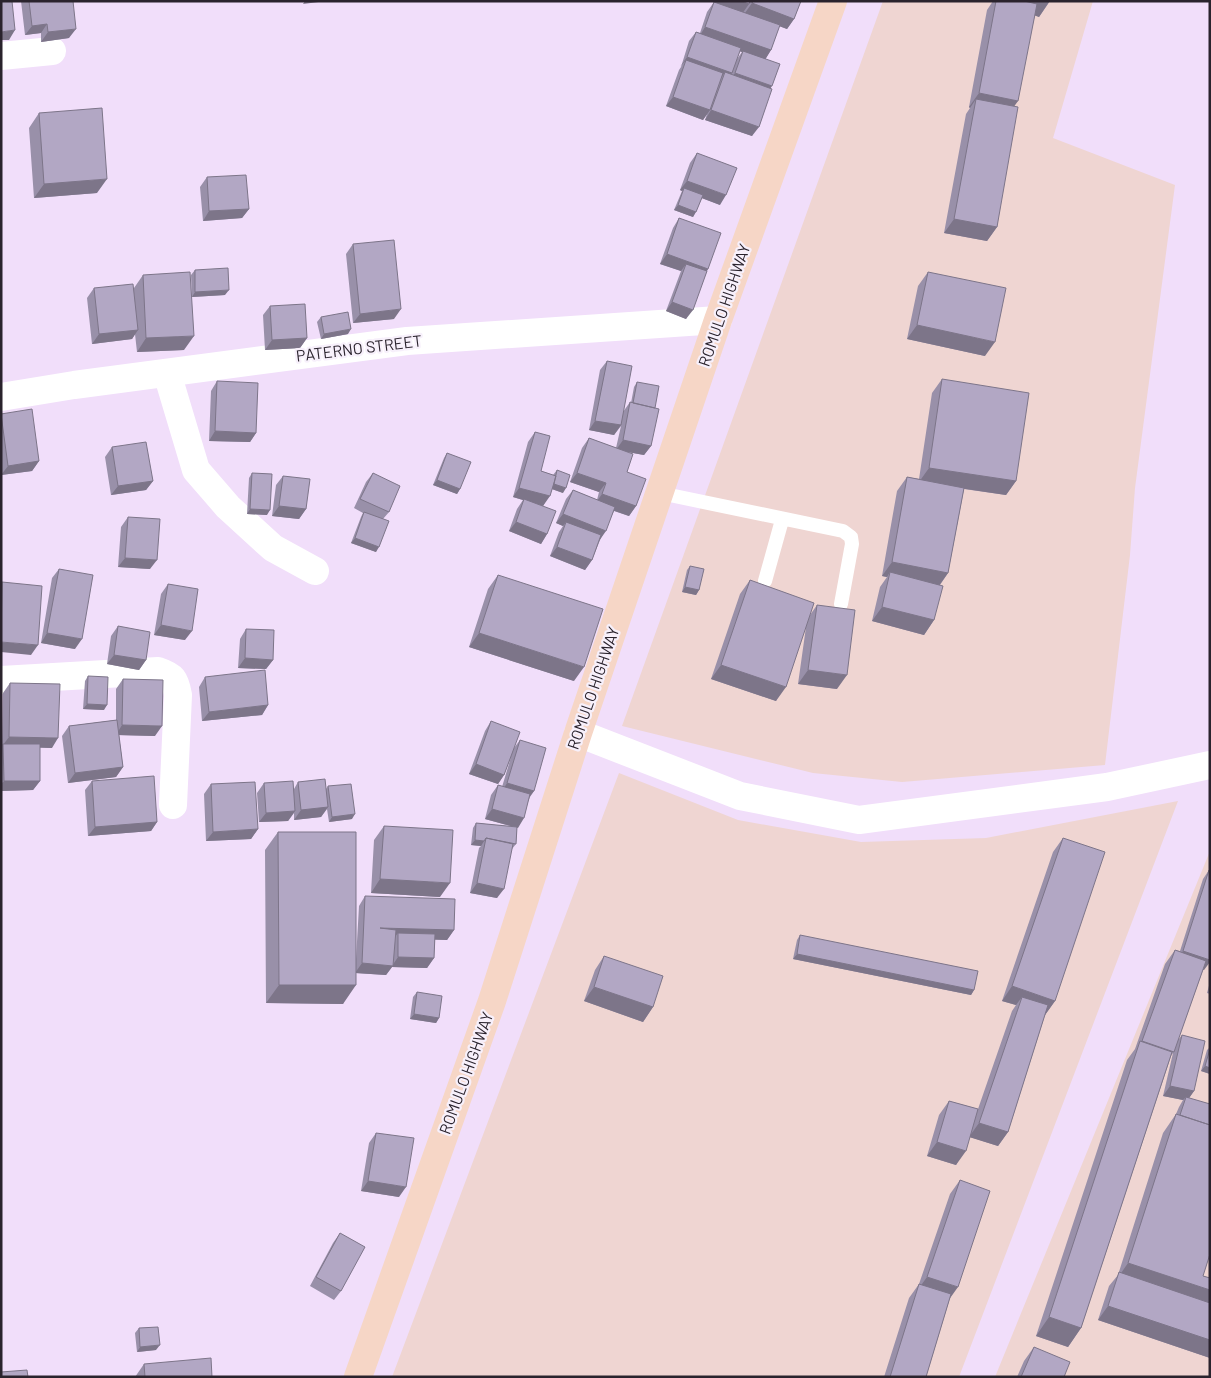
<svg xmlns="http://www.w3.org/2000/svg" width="1211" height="1378" viewBox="0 0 1211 1378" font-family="Barlow,sans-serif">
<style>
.education{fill:#efd5d2}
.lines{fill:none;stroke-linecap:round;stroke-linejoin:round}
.service{stroke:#fff;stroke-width:14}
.minor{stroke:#fff;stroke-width:28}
.tertiary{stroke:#fff;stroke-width:28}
.trunk{stroke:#f6d6c6;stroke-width:28}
.wall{fill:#9990a9;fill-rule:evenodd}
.shaded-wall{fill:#7d7589}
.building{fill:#b2a7c4;stroke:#7d7589}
.labels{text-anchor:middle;stroke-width:4.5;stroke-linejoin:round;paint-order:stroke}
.street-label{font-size:16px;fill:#2a232d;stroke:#f7f0fb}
</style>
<rect width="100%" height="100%" fill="#f1defa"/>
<path class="education" d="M883 1H1093L1053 138 1175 185 1135 488 1130 555 1105 765 902 782 813 773 622 726Z
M619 773 738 820 861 842 986 838 1178 801 959 1377H392Z
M1210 851V1377H995Z"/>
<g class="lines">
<path class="service" d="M660 493 843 531 851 537 852 544 841 604
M765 581 782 520"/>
<path class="minor" d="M1 56 52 51
M167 373 196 470 228 507 273 548 315 571
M1 680 158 671C173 676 175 679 178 695L173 805
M578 733 740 796 859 820 1107 787 1210 765"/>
<path class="tertiary" d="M1 397 74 385 407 341 718 320"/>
<path class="trunk" d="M358 1377 492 1001 578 733 718 320 833 1"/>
</g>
<path class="wall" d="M21 1H73L69 38 41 42V33L25 35Z
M716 1H801L794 19 787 29 779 26 771 50 765 59 771 89 752 136 705 120 707 114 703 120 666 106 679 70 681 67 689 41 696 32 700 33 707 12 714 2 716 3ZM740 51 742 52 737 59Z
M993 1H1050L1039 17 1035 15 1014 106 997 227 987 241 944 233 966 114 970 108 969 107 987 10Z
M39 113 97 193 34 198 29 128Z
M697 153 720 205 702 198 693 217 674 210 682 191 680 190 690 163Z
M207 177 249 209 242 218 203 221 200 187Z
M679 218 708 269 686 319 666 311 681 271 660 264 673 228Z
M353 244 394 319 353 323 346 254Z
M195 270 225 295 192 297 191 275Z
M928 272 985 356 907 339 918 286Z
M143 275 184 350 137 352 135 334 132 339 92 344 87 298 94 288H134Z
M270 306 307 338 300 348 265 350 263 315Z
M321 317 348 334 321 339 317 322Z
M607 361 623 412 630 402 631 403 634 387 637 382 655 408 651 446 644 455 628 452 627 472 636 506 629 516 614 511 600 540 592 560 585 570 550 556 559 532 563 526 556 523 566 499 573 490 597 500 599 492 570 482 582 448 589 438 616 448 621 426 614 435 589 430 600 370Z
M942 379 1016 481 1006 495 964 489 948 573 940 585 934 620 924 635 872 621 880 587 887 577 882 576 897 491 907 477 919 479 932 393Z
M217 381 256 433 250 442 209 441 211 391Z
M1 414 39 461 32 471 1 475Z
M535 432 541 471 553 475 557 470 563 493 552 489 543 506 539 505 547 534 541 544 509 531 517 509 523 500 513 497 528 442Z
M112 447 153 481 146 490 111 495 105 457Z
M447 453 460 489 457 494 433 485 444 458Z
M252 473 267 515 247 514 249 478Z
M373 473 389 512 383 519 376 552 351 543 361 517 363 513 354 508 366 482Z
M283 476 306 509 299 519 272 516 276 485Z
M128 517 150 569 118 567 121 527Z
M690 566 699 590 696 595 682 592 687 570Z
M59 569 75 649 41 643 52 578Z
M498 575 574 681 469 647 488 589Z
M750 580 810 615 817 605 837 689 798 684 806 627 776 701 711 679 740 594Z
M168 584 185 640 154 635 161 594Z
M118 626 146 660 139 670 107 664 111 636Z
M246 629 273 660 266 669 238 668 240 639Z
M88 676 104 710 83 709 85 681Z
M205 677 268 705 262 715 202 721 199 687Z
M123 679 155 736 119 735 123 767 116 777 68 783 62 736 69 726 116 720V689Z
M10 683 52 748 40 747V781L33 790 1 791V747L2 746 3 693Z
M491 721 514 748 520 740 534 791 530 797 517 828 516 844 512 849 497 898 470 893 479 848 481 846 471 845 473 828 476 823 514 827 485 819 491 795 498 785 502 787 511 757 504 775 498 784 469 774 485 731Z
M92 781 157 822 151 831 88 836 85 790Z
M298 782 326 789 328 786 352 819 329 822 327 809 321 817 294 820V813L288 821 259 822 257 793 264 783 294 789Z
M211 784 258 829 251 839 206 841 204 794Z
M384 826 440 897 371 893 374 840Z
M278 832 356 959 359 906 365 896 454 930 447 940 435 939 434 958 427 968 392 967 386 975 356 973 343 1004 266 1003 265 850Z
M1063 838 1055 1001 1045 1015 1008 1132 998 1146 970 1137 956 1165 927 1156 939 1115 949 1101 978 1109 1012 1011 1016 1005 1002 1001 1053 852Z
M1209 870 1204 970H1203L1178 1040 1182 1035 1194 1091 1189 1098 1203 1276 1210 1278V1358L1098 1320 1109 1286 1118 1275 1163 1133 1176 1114 1179 1107 1183 1100 1163 1096 1173 1053 1171 1056 1081 1328 1068 1347 1036 1336 1127 1060 1135 1049 1165 964 1175 950 1180 951 1203 879Z
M800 935 974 990 971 995 793 959 797 940Z
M604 956 653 1007 643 1022 584 1001 595 970Z
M1210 982V994L1207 993Z
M417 992 439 1018 436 1023 410 1019 413 997Z
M1210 1047V1074L1201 1071 1207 1050Z
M376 1133 399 1197 361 1191 369 1143Z
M960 1180 950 1298 926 1377H884L909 1298 919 1284 950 1194Z
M340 1233 341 1291 334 1300 310 1286 333 1243Z
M139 1328 156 1350 137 1352 135 1333Z
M1034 1347 1064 1377H1017L1024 1361Z
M144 1364 212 1377H135Z"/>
<path class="shaded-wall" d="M305 1H326L303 4Z
M717 1H741L749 4 742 14 715 4Z
M996 1H1046L1049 2 1039 17 996 2Z
M752 3 794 19 787 29 745 13Z
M47 24 41 33 25 35 32 26Z
M705 27 771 50 765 60 699 37Z
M76 29 69 38 41 42 48 32Z
M15 30 9 40H1V32Z
M687 57 732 73 725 83V72L719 81 686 60 680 67Z
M735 73 772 86 765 96 728 82Z
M979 93 1018 101 1008 115 976 99 970 108 969 107Z
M673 97 710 110 703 120 666 106Z
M711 110 759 127 752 136 705 120Z
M107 179 97 193 34 198 44 184Z
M687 181 726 195 720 205 683 191 684 188 682 191 680 190Z
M678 205 696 212 693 217 674 210Z
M249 209 242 218 203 221 209 211Z
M954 219 997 227 987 241 944 233Z
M667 254 708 269 701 279 686 264 681 271 660 264Z
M229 290 225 295 192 297 195 292Z
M672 302 693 310 686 319 666 311Z
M401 309 394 319 353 323 360 314Z
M917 325 995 342 985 356 907 339Z
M351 329 348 334 321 339 324 334Z
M138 330 132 339 92 344 99 334Z
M194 336 184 350 137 352 146 338Z
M307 338 300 348 265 350 272 340Z
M595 421 621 425 614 435 589 430Z
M215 431 256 433 250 442 209 441Z
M623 440 651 446 644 455 616 450Z
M39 461 32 471 1 475 8 466Z
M929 468 1016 481 1006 495 919 482Z
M577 473 606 483 599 492 570 482Z
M437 480 460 489 457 494 433 485Z
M153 481 146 490 111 495 118 486Z
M552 483 566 488 563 493 549 488Z
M519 488 550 496 543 506 513 497Z
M602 494 636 506 629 516 595 504Z
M279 506 306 509 299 519 272 516Z
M250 509 270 510 267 515 247 514Z
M563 514 606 531 599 541 566 522 563 526 556 523Z
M516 522 547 534 541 544 509 531Z
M355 538 379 547 376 552 351 543Z
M557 547 592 560 585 570 550 556Z
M125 558 157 560 150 569 118 567Z
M892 562 948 573 938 587 890 572 887 577 882 576Z
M685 587 699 590 696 595 682 592Z
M882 607 934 620 924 635 872 621Z
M161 625 192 631 185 640 154 635Z
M47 633 82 639 75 649 41 643Z
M479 633 584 667 574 681 469 647Z
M1 642 38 645 31 655 1 652Z
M114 655 146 660 139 670 107 664Z
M245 658 273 660 266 669 238 668Z
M721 665 786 687 776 701 711 679Z
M808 670 847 675 837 689 798 684Z
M87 704 107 705 104 710 83 709Z
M268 705 262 715 202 721 209 712Z
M122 725 162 726 155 736 116 735Z
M9 737 58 738 52 748 3 747V745Z
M476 764 504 775 498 784 469 774Z
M123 767 116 777 68 783 75 773Z
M4 781H40L33 790 1 791V784Z
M507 783 534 791 527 800 501 793Z
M328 807 321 817 294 820 301 810Z
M492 809 524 818 518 828 485 819Z
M295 811 288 821 259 822 266 813Z
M355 814 352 819 329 822 332 817Z
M157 822 151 831 88 836 95 827Z
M258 829 251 839 206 841 213 832Z
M475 840 484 841 481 846 471 845Z
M380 879 450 883 440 897 371 893Z
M477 883 504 889 497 898 470 893Z
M380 928 454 930 447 940 398 939V933L394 938Z
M1183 951 1210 960V962L1204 970 1176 961Z
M797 954 974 990 971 995 793 959Z
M398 957 434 958 427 968 392 967 386 975 355 973 362 963 392 966Z
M279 985H356L343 1004 266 1003Z
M1012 986 1055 1001 1045 1015 1022 997 1016 1005 1002 1001Z
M594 987 653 1007 643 1022 584 1001Z
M414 1014 439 1018 436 1023 410 1019Z
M1205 1066 1210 1068V1074L1201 1071Z
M1170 1086 1194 1091 1187 1101 1186 1097 1183 1100 1163 1096Z
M979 1123 1008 1132 998 1146 969 1137Z
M937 1142 966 1151 956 1165 927 1156Z
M368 1181 406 1187 399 1197 361 1191Z
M1128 1263 1210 1290V1312L1117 1279Z
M927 1277 958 1287 948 1301 917 1291Z
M1108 1306 1210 1340V1358L1098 1320Z
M1049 1317 1081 1328 1068 1347 1036 1336Z
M160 1345 156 1350 137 1352 140 1347Z"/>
<path class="building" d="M1 1H12L15 30 1 32Z
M29 1H73L76 29 48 32 47 24 32 26Z
M741 1H750L749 4Z
M753 1H801L794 19 752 3Z
M996 1H1024L1037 4 1018 101 979 93Z
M714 2 780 25 771 50 705 27Z
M696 32 741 48 732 73 687 57Z
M743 51 780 64 772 86 735 73Z
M686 60 723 73 710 110 673 97Z
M725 72 772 89 759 127 711 110Z
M976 99 1018 107 997 227 954 219Z
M102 108 107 179 44 184 39 113Z
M697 153 737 168 726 195 687 181Z
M246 175 249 209 209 211 207 177Z
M684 188 703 195 696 212 678 205Z
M679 218 721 233 708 269 667 254Z
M394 240 401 309 360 314 353 244Z
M686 264 707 271 693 310 672 302Z
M228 268 229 290 195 292V270Z
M190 272 194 336 146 338 143 275Z
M928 272 1006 288 995 342 917 325Z
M133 284 138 330 99 334 94 288Z
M305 304 307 338 272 340 270 306Z
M348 312 351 329 324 334 321 317Z
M607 361 632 366 621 425 595 421Z
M942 379 1029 393 1016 481 929 468Z
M217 381 258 383 256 433 215 431Z
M637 382 659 386 655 408 633 403Z
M630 402 659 409 651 446 623 440Z
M32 409 39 461 8 466 1 414Z
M535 432 550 436 541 471 556 476 550 496 519 488Z
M589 438 633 454 627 472 646 479 636 506 602 494 606 483 577 473Z
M146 442 153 481 118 486 112 447Z
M447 453 471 462 460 489 437 480Z
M557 470 570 475 566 488 554 484Z
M252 473 272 474 270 510 250 509Z
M373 473 400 486 389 512 360 499Z
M283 476 310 479 306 509 279 506Z
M907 477 964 488 948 573 892 562Z
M573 490 615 507 606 531 563 514Z
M524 499 556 511 547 534 516 522Z
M364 512 389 521 379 547 355 538Z
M128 517 160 519 157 560 125 558Z
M566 522 601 535 592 560 557 547Z
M690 566 704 569 699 590 685 587Z
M59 569 93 575 82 639 47 633Z
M890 572 943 586 934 620 882 607Z
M498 575 603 609 584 667 479 633Z
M750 580 814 603 786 687 721 665Z
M2 582 42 586 38 645 1 642Z
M168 584 198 589 192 631 161 625Z
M817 605 855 610 847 675 808 670Z
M118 626 150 632 146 660 114 655Z
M246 629 274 630 273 660 245 658Z
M265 670 268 705 209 712 205 677Z
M88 676 108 677 107 705 87 704Z
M123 679 163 680 162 726 122 725Z
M10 683 60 684 58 738 9 737Z
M117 720 123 767 75 773 69 726Z
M491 721 520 732 504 775 476 764Z
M520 740 546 748 534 791 507 783Z
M3 744H40V781H4Z
M154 776 157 822 95 827 92 781Z
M325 779 328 807 301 810 298 782Z
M293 781 295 811 266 813 264 783Z
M255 782 258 829 213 832 211 784Z
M351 784 355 814 332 817 328 786Z
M498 785 530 794 524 818 492 809Z
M476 823 517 827 516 844 486 838 484 841 475 840Z
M384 826 453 830 450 883 380 879Z
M278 832H356V985H279Z
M486 838 513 844 504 889 477 883Z
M1063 838 1105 852 1055 1001 1012 986Z
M1209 870H1210V960L1183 951Z
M365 896 455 899 454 930 380 928 396 930 393 966 362 963Z
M398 933 435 934 434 958 398 957Z
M800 935 978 971 974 990 797 954Z
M1175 950 1206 961 1174 1052 1142 1041Z
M604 956 663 976 653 1007 594 987Z
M417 992 442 996 439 1018 414 1014Z
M1022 997 1048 1005 1008 1132 979 1123Z
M1182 1035 1205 1041 1194 1091 1170 1086Z
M1140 1041 1172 1052 1081 1328 1049 1317Z
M1210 1049V1068L1205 1066Z
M1186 1097 1210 1104V1125L1180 1115Z
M949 1101 978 1109 966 1151 937 1142Z
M1176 1114 1210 1125V1254L1203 1276 1210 1278V1290L1128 1263Z
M376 1133 414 1138 406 1187 368 1181Z
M960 1180 990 1191 958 1287 927 1277Z
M340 1233 365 1247 341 1291 316 1277Z
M1119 1272 1210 1303V1340L1108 1306Z
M919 1284 951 1294 926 1377H890Z
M158 1327 160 1345 140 1347 139 1328Z
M1034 1347 1070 1362 1064 1377H1021Z
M211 1358 212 1377H145L144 1364Z
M27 1370 28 1377H1V1372Z"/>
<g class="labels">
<g class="street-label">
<text transform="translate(724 305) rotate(-71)" y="6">ROMULO HIGHWAY</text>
<text transform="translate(359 348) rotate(-7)" y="6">PATERNO STREET</text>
<text transform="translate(593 688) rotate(-71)" y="6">ROMULO HIGHWAY</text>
<text transform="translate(466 1073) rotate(-70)" y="6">ROMULO HIGHWAY</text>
</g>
</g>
<rect width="1211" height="1378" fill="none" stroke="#2a232d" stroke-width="5"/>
</svg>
